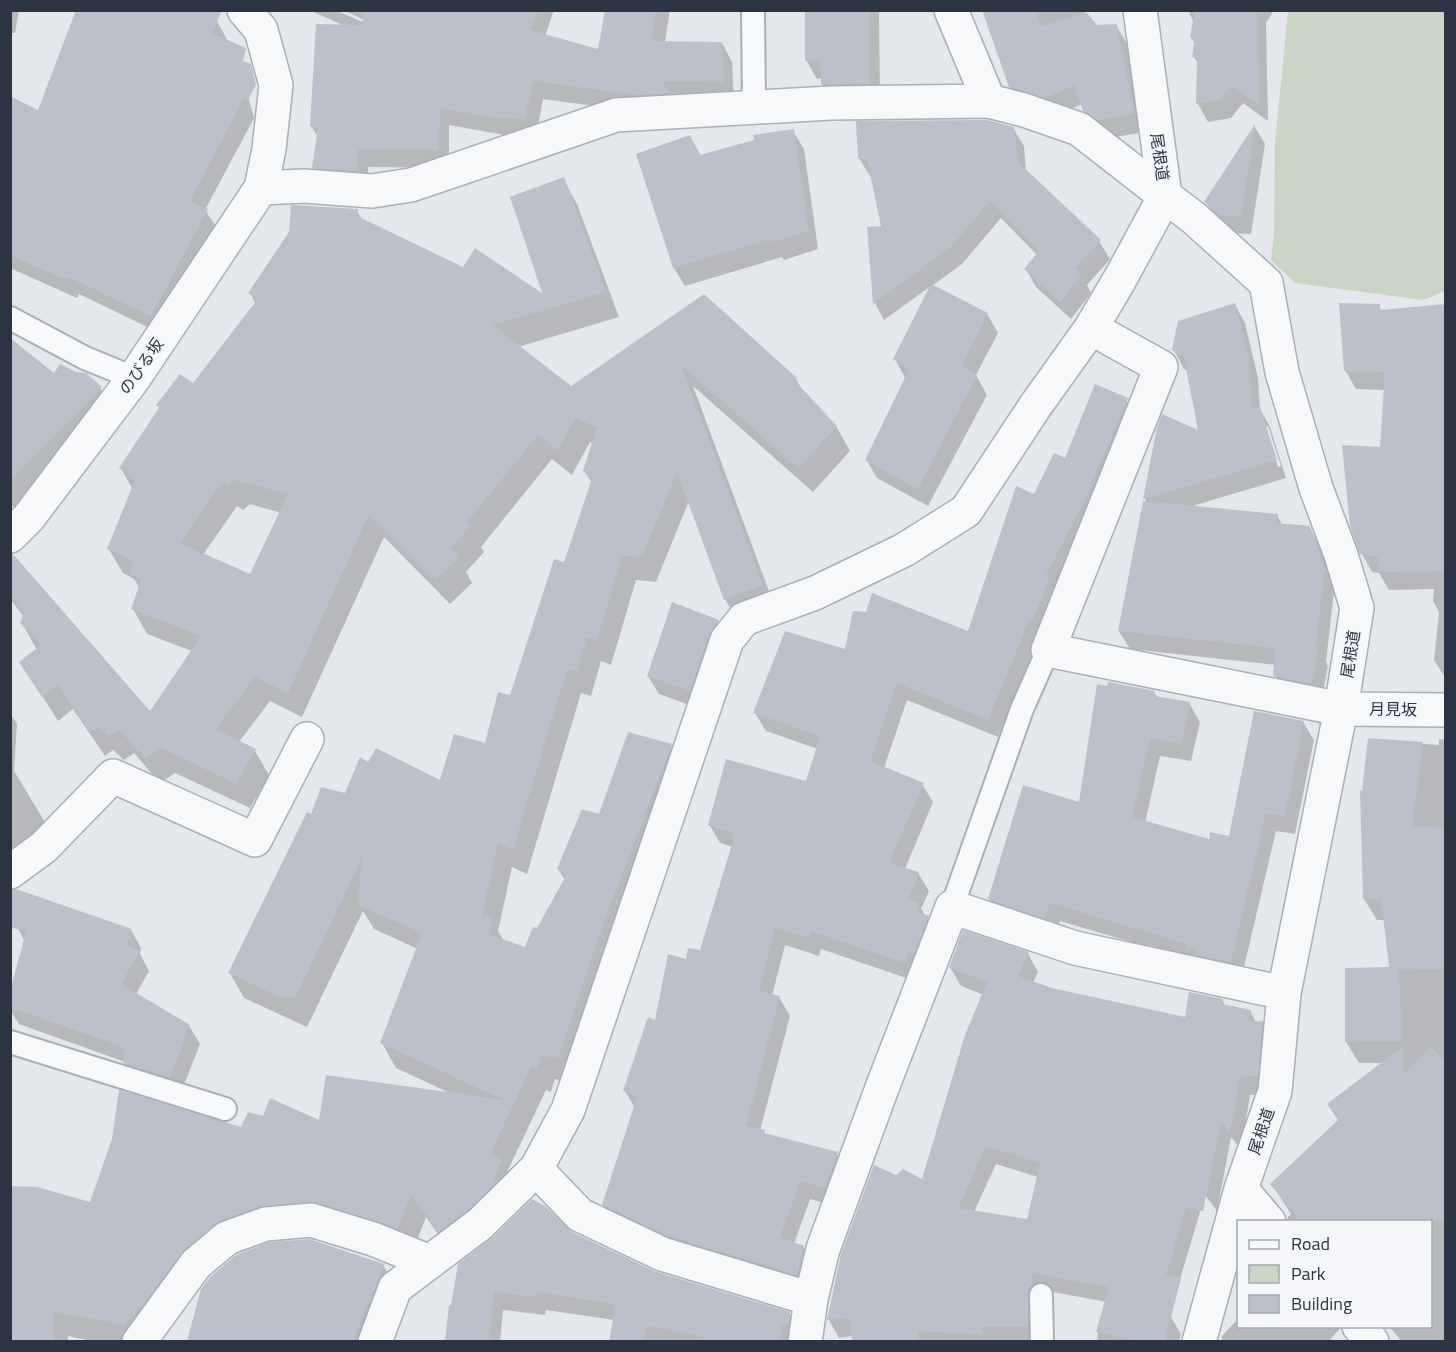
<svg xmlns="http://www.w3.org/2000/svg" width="1456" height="1352" viewBox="0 0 1456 1352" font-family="'Titillium Web','Noto Sans JP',sans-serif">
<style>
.green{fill:#c9d6c5}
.shadow{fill:#0003;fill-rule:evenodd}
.building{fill:#bbc0ca;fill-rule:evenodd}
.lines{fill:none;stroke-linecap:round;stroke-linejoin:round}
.service-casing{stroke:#a9aeb7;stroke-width:26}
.minor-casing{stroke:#a9aeb7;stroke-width:36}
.service{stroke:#f7f8fa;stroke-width:22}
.minor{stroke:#f7f8fa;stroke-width:33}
.labels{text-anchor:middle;stroke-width:4.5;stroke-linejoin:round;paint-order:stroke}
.street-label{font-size:16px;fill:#2b3445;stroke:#f4f6f9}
</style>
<rect width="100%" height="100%" fill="#e4e7ec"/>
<path class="green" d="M1288 11H1445V291L1423 300 1295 283 1271 260 1274 231 1275 143Z"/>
<path class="shadow" d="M10 10H19L15 33H10Z
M309 10H335L374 27 375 25 343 10H554L545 36 599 51 606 10H670L665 42 722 43 732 62 734 100 648 113 543 99 536 137 510 136 449 125V168L368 167V189L324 186 313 167 318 137 311 126 365 35Z
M807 10H879L880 102H833L822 84V78L817 79 806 60Z
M986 10H1083L1096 27 1116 25 1127 44 1145 132 1110 138 1095 129 1082 104 1057 115 1021 105 1010 86Z
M1188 10H1274L1266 23 1268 121 1243 103 1231 118 1208 122 1198 104 1199 65 1194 57V23Z
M217 21 238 60 254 118 205 210 217 228 162 334 79 294 77 298 10 268V188Z
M1255 127 1265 144 1251 234 1231 233 1217 221 1206 202Z
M1013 128 1024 146 1026 172 1099 241 1110 259 1087 285 1091 293 1071 319 1036 287 1026 269 1037 255 1001 218 962 264 932 286 987 314 998 333 976 375 987 395 928 506 877 478 866 459 905 378 895 359 931 286 884 320 875 303 869 228 883 227 873 176H870L859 158Z
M793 131 804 149 818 249 784 260 782 257 685 286 674 268 690 137 701 156Z
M563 179 577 204 619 317 518 347 571 388 704 296 796 379 803 392 836 426 850 451 813 492 693 386 776 610 739 624 725 599 689 501 656 582 636 580 611 665 601 661 591 696 581 693 527 874 512 867 498 931 504 941 526 949 565 880 558 869 600 816 671 746 685 770 572 1083 555 1079 551 1092 546 1090 507 1172 515 1186 453 1256 426 1217 412 1253 331 1227 235 1245 147 1342H96L68 1336V1342H10V1317L91 1204 264 1118 320 1122 452 1094 396 1068 382 1043 418 949 374 929 363 911 307 1027 244 998 230 973 312 816 346 794 369 764 441 782 486 745 511 697 565 564 592 483 584 471 593 444 590 442 572 475 552 459 481 547 484 552 466 572 472 583 450 604 384 537 302 717 270 701 239 742 255 751 269 775 250 808 175 773 160 783 134 753 124 760 113 750 105 756 73 709 58 721 21 662 37 650 22 623 24 617 10 599V556L150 714 192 651 147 634 133 609 140 589 134 579 123 573 108 548 133 490 121 468 193 385 256 304 250 293 357 210 362 220 464 269 545 296ZM250 504 281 513 251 576 203 555 237 506 243 510Z
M1235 305 1245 323 1258 378 1260 409 1270 427 1286 478 1189 507 1277 515 1283 526 1309 528 1320 546 1336 591H1334L1326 662 1328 666 1321 702 1285 694 1275 676 1276 665 1130 649 1119 631 1147 503 1145 499 1159 428 1200 433 1188 371 1184 369 1174 350ZM1265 426H1268L1281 466 1278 467Z
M1446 305V679L1434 660 1439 612 1433 601 1434 589 1389 590 1379 573 1372 572 1362 554 1381 448 1385 390 1356 389 1345 370 1379 306 1382 311Z
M10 343 55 375 100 388 111 407 23 515 10 504Z
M1126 400 1137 418 998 737 907 700 884 768 922 784 933 802 905 869 918 873 929 891 921 909 938 935 915 981 821 949 819 956 785 945 772 996 779 997 790 1016 760 1131H764L766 1135 837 1154 848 1172 836 1206 810 1199 794 1244 803 1247 814 1266 808 1293 614 1223 603 1204 635 1108 625 1091 656 1022 687 961 701 952 733 847 720 843 709 824 807 783 818 749 766 731 755 713 846 651 969 633 1035 496 1066 460Z
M718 621 729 639 700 709 659 694 648 676Z
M1154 692 1158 698 1189 703 1200 722 1191 761 1160 756 1145 823 1210 841 1230 838 1303 722 1314 740 1295 834 1276 831 1241 980 1196 961 1060 921 1054 935 1000 917 989 899 1080 804Z
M10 713 17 724 14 771 54 837 10 860Z
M1439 739 1446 740V1342H1398L1400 1339 1389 1326H1430V1222H1288V1217L1291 1214 1272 1184 1339 1121 1329 1105 1384 1063H1359L1346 1042 1391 969 1385 920H1377L1364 899 1362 792H1364L1369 740 1439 745Z
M18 928 131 930 141 948 140 954 149 971 136 994 189 1026 200 1044 180 1095 135 1081 125 1062 19 1024 10 1010V997L25 942Z
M1028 954 1038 972 1033 983 1051 990 1186 1019 1222 1000 1226 1007 1250 1011 1256 1022H1262L1272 1040 1267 1094 1250 1095 1241 1149 1231 1137 1217 1211 1205 1195 1168 1320 1171 1317 1181 1334 1179 1342H1097L1098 1333 1107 1302 1042 1290 1038 1342H853V1336L839 1338 829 1320 897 1177 923 1181 984 995 961 986 950 967ZM996 1164 1038 1177 1028 1220 974 1212Z
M571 1233 653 1272 789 1314 800 1332 799 1342H611L614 1320 546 1310 545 1315 503 1310 500 1342H447L450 1306Z
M383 1265 399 1293 379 1342H188L202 1289Z
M1238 1319V1326H1342L1328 1342H1222V1336Z"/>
<path class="building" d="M76 10H222L212 33 246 48 243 61 251 64 256 85 248 100 244 98 190 201 208 209 151 316 68 277 66 280 10 255V96L38 110Z
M364 10H538L530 30 598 49 605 10H656L651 41 722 42 724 82 662 81 669 93 637 95 533 81 525 119 498 118 440 108 439 150 358 149V171L312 168 318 128 310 126 316 24 362 25Z
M805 10H870V84H821L820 60 805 61Z
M982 10H1035L1041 26 1087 13 1097 25 1117 24 1135 114 1098 120 1083 111 1074 85 1046 98 1009 87Z
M1195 10H1257L1259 105 1232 86 1220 100 1196 104 1197 57H1192L1194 42 1190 37Z
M987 120 1014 127 1018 162 1101 240 1075 269 1082 274 1060 302 1024 269 1039 251 990 201 952 246 873 304 867 227 881 226 867 159H858L856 121Z
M1255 124 1241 217 1219 215 1204 202Z
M794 129 809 231 772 242 770 239 673 268 636 154 690 135 700 155 754 140 753 135Z
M564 177 606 292 493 325 571 386 704 294 797 378 795 381 837 426 798 468 681 365 763 585 724 600 677 472 642 557 622 556 597 640 587 637 577 672 567 669 513 850 498 843 482 916 493 918 488 934 525 947 533 927 537 928 567 874 557 869 582 809 599 814 628 732 672 744 605 919 558 1059 541 1055 537 1068 531 1066 490 1155 502 1160 494 1179 497 1181 468 1210 438 1232 411 1194 398 1229 316 1202 260 1206 220 1221 184 1250 141 1307 124 1325 54 1312V1341H10V1186L37 1187 90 1202 112 1139 119 1090 241 1127 248 1112 263 1116 270 1098 319 1120 326 1075 504 1100 380 1043 422 933 358 905 362 858 295 998H282L228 973 307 812 311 814 321 787 345 793 360 757 368 762 376 748 440 780 454 734 485 743 498 692 510 695 554 559 564 562 592 478 583 471 597 427 575 418 558 451 538 435 467 522 471 526 450 549 459 557 435 580 369 514 288 693 255 677 216 729 256 749 236 784 161 748 145 759 119 729 109 736 98 726 90 732 58 685 42 697 19 662 41 645 20 623 24 613 10 595V554H13L150 711 201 636 131 609 141 580 129 573 133 561 107 549 135 480 119 468 159 408 156 405 180 374 193 383 257 300 248 293 289 232 291 205 358 209 357 216 463 267 475 248 542 293 510 197ZM235 480 288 494 250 574 180 543 222 482 228 486Z
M931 284 988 313 961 366 977 375 918 489 865 460 909 370 893 359Z
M1235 303 1249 358 1251 409 1260 407 1277 460 1143 499 1157 427 1162 414 1198 430 1184 358 1172 350 1178 321Z
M1339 303 1380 304V310L1446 304V571L1377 572 1378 557 1360 554 1350 526 1342 445 1380 447 1385 372 1344 371Z
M10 338 54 373 60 364 76 372 86 373 102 387 10 481Z
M1095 384 1128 398 1083 504 1046 575 1050 577 1032 622 1029 621 988 720 897 683 870 761 924 783 889 863 919 872 909 898 920 904 918 912 929 916 914 954 909 952 904 963 811 931 809 938 775 928 759 991 780 996 746 1126 765 1130 764 1133 838 1152 825 1188 800 1181 780 1237 804 1246 797 1275 669 1236 602 1205 637 1097 623 1091 648 1017 655 1020 668 954 686 959 688 948 700 950 735 834 708 825 726 759 806 781 820 736 753 713 785 631 845 649 853 611 866 612 872 593 968 631 1016 486 1034 494 1054 453 1065 458Z
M1143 501 1278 514 1276 523 1310 526 1327 573H1324L1316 646 1319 647 1311 684 1273 676 1275 648 1118 631Z
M672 602 719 620 709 634 690 691 647 676Z
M1108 682 1155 691 1154 696 1190 702 1181 744 1150 738 1132 817 1209 839 1210 832 1229 836 1254 711 1304 721 1285 816 1266 813 1231 962 1196 955 1197 949 1186 948 1187 944 1050 903 1044 918 988 899 1023 785 1079 802 1097 684 1107 686Z
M1368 738 1423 742 1412 826 1446 828V969L1399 970 1402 1041 1345 1042V968L1389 967 1381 899H1363L1360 790 1362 791Z
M16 889 132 929 127 945 140 951 121 984 190 1025 170 1078 123 1063 125 1048 10 1007V991L26 932 10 927V890Z
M963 930 1029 952 1018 976 1052 988 1185 1017 1189 992 1223 999 1222 1004 1251 1010 1249 1022 1263 1021 1258 1076 1240 1077 1230 1133 1221 1121 1203 1211 1186 1208 1166 1275 1181 1278 1165 1341H1142L1096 1332 1109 1287 1032 1273V1285L1028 1295V1327H981L983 1335 918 1331 919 1341H852L850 1318 827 1320 841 1254 874 1165 896 1175 903 1169 922 1179 965 1035 987 982 949 968ZM986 1146 1040 1163 1027 1219 958 1208Z
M1402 1047 1403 1074 1431 1047 1446 1063V1221H1300L1270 1184 1338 1120 1327 1104Z
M532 1199 545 1206 572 1232 654 1271 790 1312 789 1324 782 1325 779 1341H703V1336L646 1326 643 1341H609L616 1304 536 1292 535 1297 494 1292 489 1341H445L449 1305H451L458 1264 493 1237Z
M309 1239 384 1264 353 1341H187L201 1289 210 1277 236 1255 270 1242Z"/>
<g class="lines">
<g class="service-casing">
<path id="service" d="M753 10 754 106
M10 318 85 358 134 378
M952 907 1022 709 1048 650
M10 1042 225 1109
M1041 1295 1042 1342"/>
</g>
<g class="minor-casing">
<path id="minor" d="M951 10 989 101
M1140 10 1165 196 1194 218 1266 283 1282 372 1316 488 1341 555 1357 608 1341 709 1284 993 1275 1091 1241 1189 1199 1342
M261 188 304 186 372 191 411 185 616 115 831 103 989 101 1024 110 1079 129 1165 196 1120 279 1091 328 1036 405 966 511 904 550 815 593 744 619 727 640 568 1110 536 1169 480 1224 395 1288 375 1342
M1091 328 1161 367 1048 650 1341 709 1446 710
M10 536 29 517 134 378 261 188 269 149 276 85 261 30 244 10
M10 872 44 847 113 776 255 840 307 739
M536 1169 580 1215 662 1254 811 1299
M1241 1189 1269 1222
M1359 1326 1372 1342
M139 1342 196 1264 227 1238 266 1224 311 1220 373 1239 430 1262
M805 1342 811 1299 823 1249 882 1088 952 907 1075 948 1284 993"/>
</g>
<use href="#service" class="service"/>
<use href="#minor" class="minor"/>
</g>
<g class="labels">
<g class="street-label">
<text transform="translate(1160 157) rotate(82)" y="6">尾根道</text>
<text transform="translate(141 366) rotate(-55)" y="6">のびる坂</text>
<text transform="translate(1350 654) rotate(-81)" y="6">尾根道</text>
<text transform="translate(1393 709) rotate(1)" y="6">月見坂</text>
<text transform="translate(1261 1131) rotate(-71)" y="6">尾根道</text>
</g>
</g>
<rect width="1456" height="1352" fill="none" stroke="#2b3445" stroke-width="24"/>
<rect x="1237" y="1220" width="195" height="108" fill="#f4f6f9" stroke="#a4a8b1" stroke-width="1.5"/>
<rect x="1249" y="1240" width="30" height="9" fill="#f7f8fa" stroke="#a4a8b1" stroke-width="1.5"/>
<text x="1291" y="1250" font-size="18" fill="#2b3445">Road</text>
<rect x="1249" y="1265" width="30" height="18" fill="#c9d6c5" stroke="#a4a8b1" stroke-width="1.5"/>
<text x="1291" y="1280" font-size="18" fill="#2b3445">Park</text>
<rect x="1249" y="1295" width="30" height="18" fill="#bbc0ca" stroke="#a4a8b1" stroke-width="1.5"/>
<text x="1291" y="1310" font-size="18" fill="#2b3445">Building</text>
</svg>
